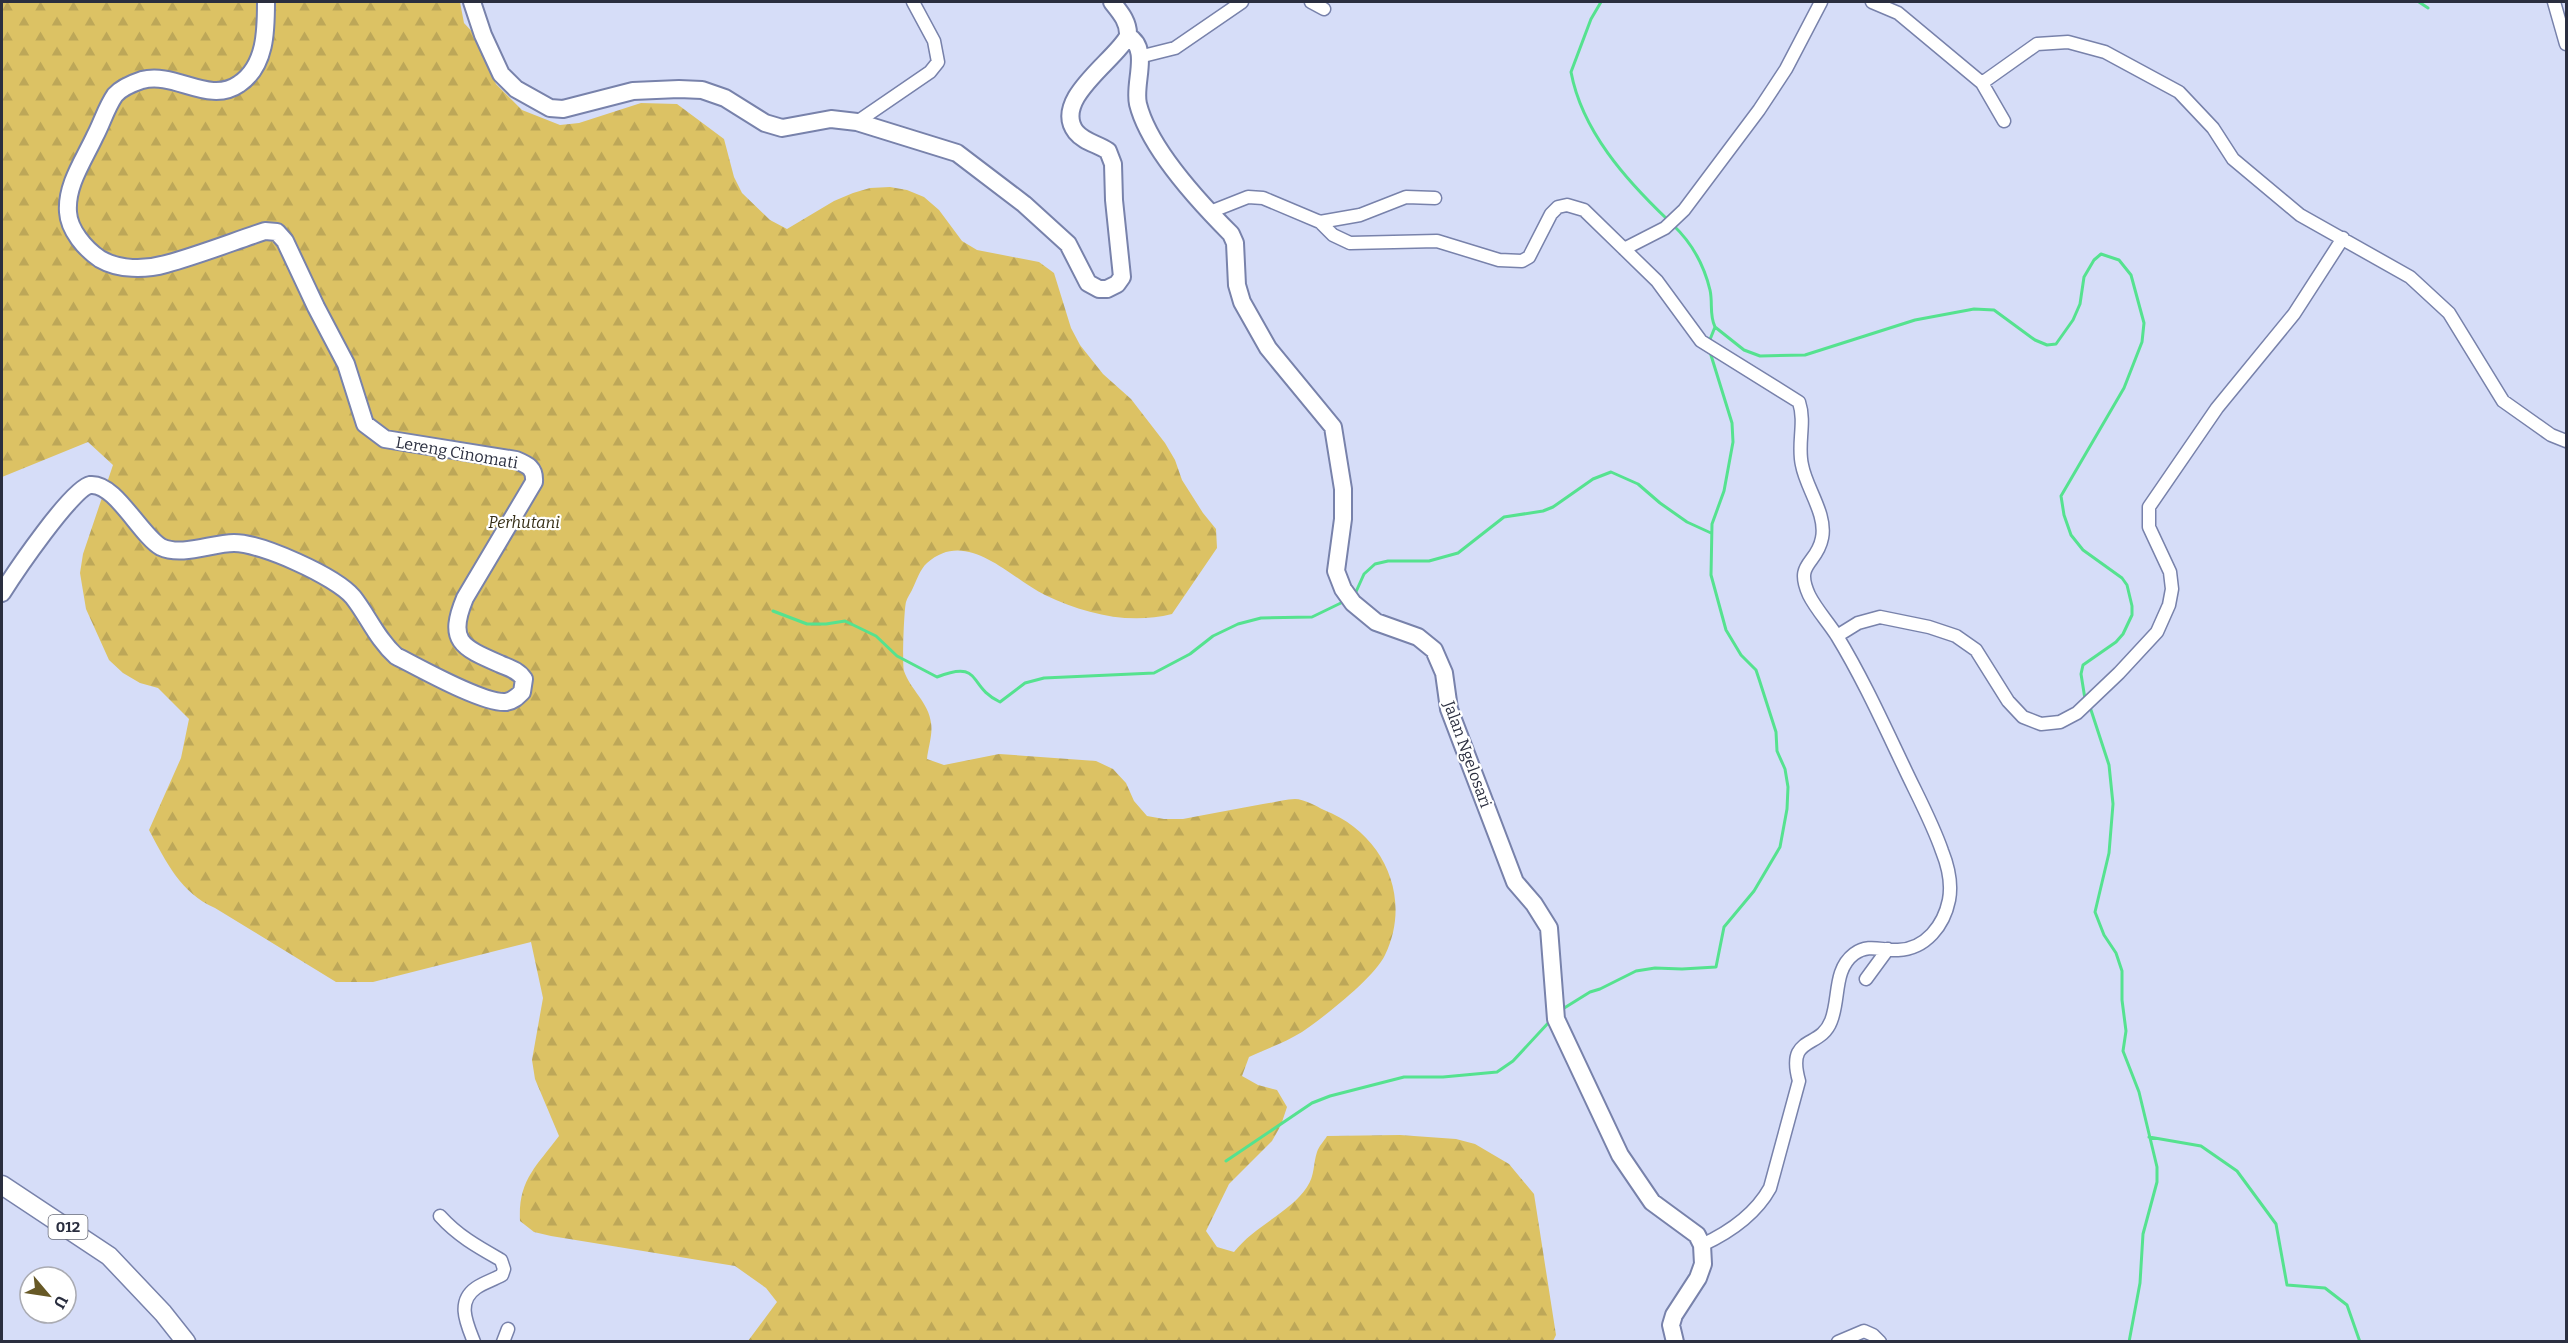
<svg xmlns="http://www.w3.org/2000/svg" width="2568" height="1343" viewBox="0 0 2568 1343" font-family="Bitter,serif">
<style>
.forest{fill:url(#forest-firs)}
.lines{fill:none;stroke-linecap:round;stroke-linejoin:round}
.stream{stroke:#55e28f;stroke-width:3}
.street-casing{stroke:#7882ab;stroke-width:15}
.secondary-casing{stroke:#7882ab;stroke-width:20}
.primary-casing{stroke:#7882ab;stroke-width:21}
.street{stroke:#fff;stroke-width:12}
.secondary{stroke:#fff;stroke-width:16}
.primary{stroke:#fff;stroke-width:18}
.labels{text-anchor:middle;stroke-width:4.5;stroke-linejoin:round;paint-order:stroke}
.shield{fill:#fff;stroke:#6a6d79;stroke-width:1.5}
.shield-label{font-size:15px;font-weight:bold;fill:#2a2e3f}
.street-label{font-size:16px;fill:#2a2e3f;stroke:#fff}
.park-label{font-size:16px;font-style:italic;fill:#362f17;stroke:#fff}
</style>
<defs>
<pattern id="forest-firs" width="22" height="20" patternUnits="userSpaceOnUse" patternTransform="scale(1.5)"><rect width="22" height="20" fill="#dcc264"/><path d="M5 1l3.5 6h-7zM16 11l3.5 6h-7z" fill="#bda758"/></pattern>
</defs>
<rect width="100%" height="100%" fill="#d6ddf8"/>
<path class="forest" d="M2 2H460L464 23 477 37 496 84 522 110 560 125 579 123 641 103 677 104 724 139 734 177 742 193 770 220 787 229 834 201 853 193 870 188 890 187 907 190 924 197 939 210 962 241 977 250 1039 262 1054 273 1071 328 1080 345 1103 374 1131 399 1165 443 1175 460 1182 480 1203 513 1216 529 1217 548 1172 614C1129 625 1085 614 1045 595 1010 578 967 527 927 563 920 569 916 582 912 590 910 594 907 598 906 602 904 609 902 664 904 671 910 689 929 703 931 723 933 734 928 748 927 759L944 765 999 754 1096 761 1113 769 1126 783 1134 801 1147 816 1164 819H1183C1209 814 1236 809 1263 804 1273 803 1284 799 1295 799 1304 799 1316 806 1324 810 1383 833 1413 897 1385 955 1374 978 1324 1017 1302 1032 1286 1042 1266 1049 1249 1057L1242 1076 1258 1085 1277 1090 1287 1107 1281 1125 1272 1141 1229 1184 1206 1231 1217 1247 1234 1252C1254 1226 1291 1212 1307 1187 1315 1175 1313 1164 1317 1152 1319 1146 1324 1141 1327 1136L1400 1135 1456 1139 1475 1144 1509 1164 1534 1194 1556 1335 1553 1341H748L777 1302 766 1288 735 1266 551 1236 534 1232 520 1221C518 1180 536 1167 559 1136L535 1079 532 1060 543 998 531 942 373 982H336L215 908C181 893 166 862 149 830L181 758 189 719 158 688 140 683 123 673 109 660 86 609 80 573 83 554 113 465 88 442 2 477Z"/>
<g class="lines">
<path class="stream" d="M1601 2 1591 19 1571 72C1582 131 1626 180 1668 220
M2419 2 2428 8
M1673 225C1691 242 1704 265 1710 290 1713 303 1709 315 1715 327L1709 342
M1715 327 1744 350 1760 356 1805 355 1915 320 1974 309 1994 310 2035 340 2047 345 2056 344 2073 320 2080 304 2084 277 2094 260 2101 254 2119 260 2131 275 2144 323 2142 342 2124 388 2061 496 2064 515 2071 535 2083 550 2122 578 2127 585 2132 606V615L2123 634 2116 642 2083 665 2081 674 2085 699
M1355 594 1364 574 1375 564 1388 561H1429L1458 553 1504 517 1543 511 1553 507 1593 479 1611 472 1638 484 1660 503 1687 522 1711 533
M773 611 807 624H826L845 621 876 636 897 656 937 677C983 659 967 687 1000 702L1025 683 1044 678 1154 673 1190 654 1213 636 1238 624 1261 618 1312 617 1345 601
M2090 707 2109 765 2113 804 2109 853 2095 912 2104 935 2116 953 2122 971V1000L2126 1031 2123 1051 2139 1092 2157 1167V1182L2143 1234 2140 1283 2129 1342
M1561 1010 1590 992 1600 989 1636 971 1655 968 1682 969 1716 967 1724 927 1754 891 1780 847 1787 809 1788 787 1785 769 1777 751 1776 732 1759 679 1756 670 1741 655 1726 630 1711 575 1712 524 1724 491 1733 442 1732 423 1710 352
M2149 1137 2201 1146 2237 1171 2276 1224 2287 1285 2325 1288 2347 1305 2360 1342
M1226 1161 1312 1103 1330 1096 1404 1077H1443L1497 1072 1513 1061 1550 1021"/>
<g class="street-casing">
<path id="street" d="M1311 2 1324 9
M1872 2 1898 13 1982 83 2004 121
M2554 2 2566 44
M1139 57 1175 48 1242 2
M1982 83 2037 44 2068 42 2105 52 2179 92 2213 128 2233 159 2300 215 2410 277 2449 313 2503 401 2551 435 2566 441
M857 122 930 72 938 62 934 41 913 2
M1210 212 1248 197 1263 198 1320 222 1333 235 1350 243 1437 241 1499 260 1522 261 1529 257 1551 214 1558 207 1567 205 1584 210 1657 281 1701 341 1799 402C1806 423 1797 444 1802 465 1806 488 1827 514 1822 538 1817 565 1794 562 1809 595 1816 609 1828 622 1837 636 1862 677 1882 721 1903 765 1916 793 1932 822 1942 851 1948 866 1952 884 1949 900 1944 925 1926 949 1898 950 1882 951 1869 943 1854 954 1833 970 1840 999 1831 1021 1820 1050 1786 1034 1799 1081L1770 1188C1755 1215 1730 1232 1702 1245
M1320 222 1360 215 1406 197 1435 198
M1624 249 1665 228 1684 210 1759 110 1786 69 1821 2
M1837 636 1858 623 1880 617 1929 627 1956 636 1976 650 2008 701 2023 717 2041 724 2060 722 2077 713 2119 673 2157 632 2169 605 2172 589 2170 572 2149 527V507L2217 408 2294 314 2343 238
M1866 979 1888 949
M440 1216C458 1236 478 1247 501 1260L504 1269 502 1275C493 1280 483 1283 476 1288 456 1302 467 1324 474 1342
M503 1342 508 1329
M1838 1342 1864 1331 1873 1335 1880 1342"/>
</g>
<g class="secondary-casing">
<path id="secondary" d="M472 2 483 35 501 74 516 89 550 108 563 109 633 91 679 89 702 90 725 98 765 123 782 128 831 119 857 122 957 153 1024 204 1068 244 1088 283 1099 289H1107L1117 284 1122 277 1114 200 1113 164 1108 151C1098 144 1084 142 1076 132 1051 100 1116 60 1128 36
M1112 2C1120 12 1129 22 1128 36
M1128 36C1151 49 1133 83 1138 104 1149 148 1199 202 1231 234L1235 243 1237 285 1242 302 1268 348 1333 427 1343 489V519L1336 571 1343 589 1353 603 1376 622 1418 637 1434 650 1444 673 1449 709 1515 882 1534 904 1549 928 1556 1019 1620 1155 1652 1202 1697 1235 1702 1245 1703 1264 1698 1278 1674 1315 1671 1325 1675 1342
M2 593C14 574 72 488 90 485 115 482 140 535 161 547 182 557 212 543 234 543 261 543 335 576 353 597 368 616 377 639 396 656 418 667 483 704 506 702 513 701 517 697 522 692L524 679C518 670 509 668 500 664 461 647 447 641 465 598L534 482C535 468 528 465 516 460L385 439 365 424 346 364 316 307 285 241 277 232 265 231C232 242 199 255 166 264 145 270 119 270 100 259 85 249 69 230 68 212 66 185 84 160 95 136 102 123 106 108 115 95 121 88 133 83 142 80 175 71 209 105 239 84 266 66 266 30 266 2"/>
</g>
<g class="primary-casing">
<path id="primary" d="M2 1185 109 1256 163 1313 186 1342"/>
</g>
<use href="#street" class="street"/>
<use href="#secondary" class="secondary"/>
<use href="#primary" class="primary"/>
</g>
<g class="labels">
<rect class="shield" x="48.5" y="1215" width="39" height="24" rx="4.5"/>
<g class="shield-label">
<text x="68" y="1232">012</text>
</g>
<g class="street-label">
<text transform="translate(457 452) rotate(10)" y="6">Lereng Cinomati</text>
<text transform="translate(1468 754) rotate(70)" y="6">Jalan Ngelosari</text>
</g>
<g class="park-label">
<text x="524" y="528">Perhutani</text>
</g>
</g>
<rect width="2568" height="1343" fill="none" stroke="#2a2e3f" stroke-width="6"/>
<g transform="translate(48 1295) rotate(119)"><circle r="28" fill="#ffffff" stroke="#aaabb2" stroke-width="1.5"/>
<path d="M0-4.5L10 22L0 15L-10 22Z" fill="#675926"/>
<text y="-9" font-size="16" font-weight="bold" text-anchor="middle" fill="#2a2e3f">U</text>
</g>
</svg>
